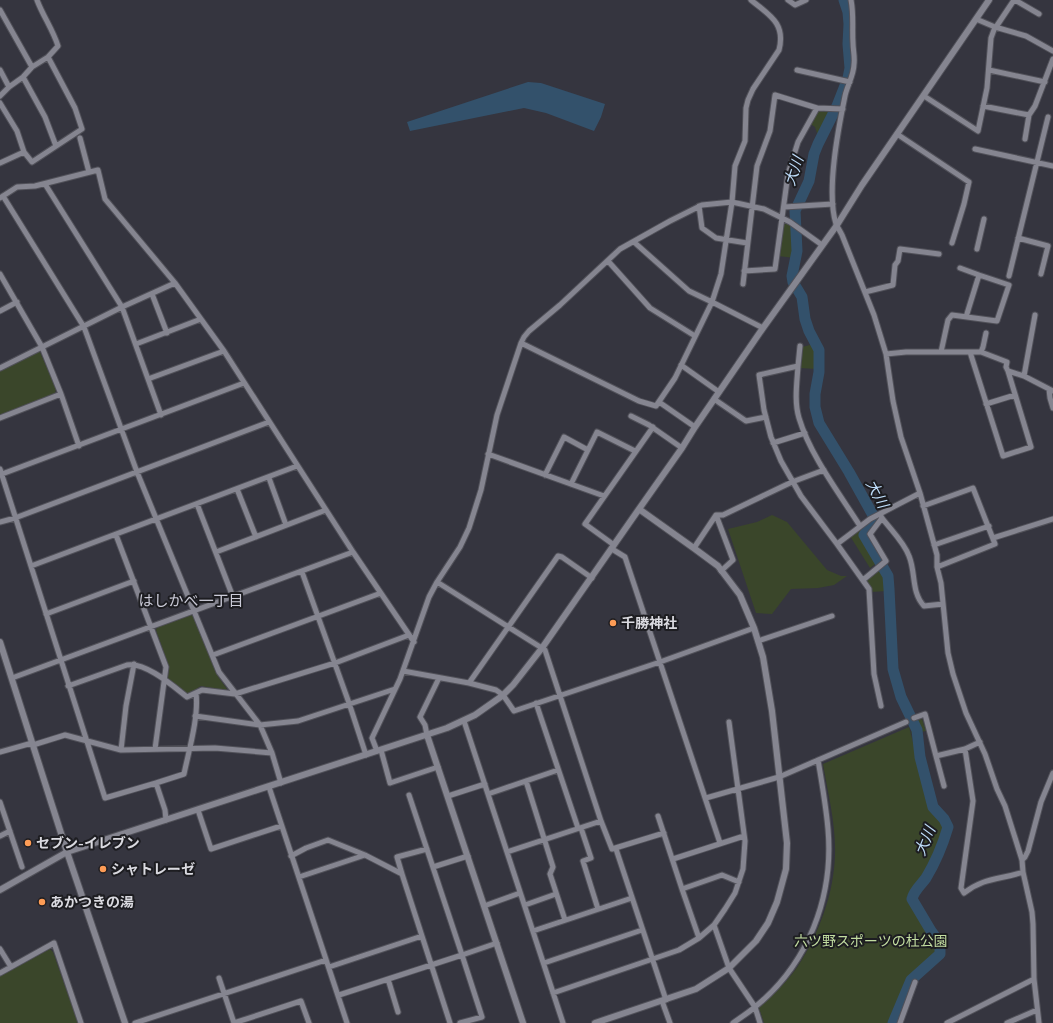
<svg xmlns="http://www.w3.org/2000/svg" width="1053" height="1023" viewBox="0 0 1053 1023" font-family="'Exo 2','Noto Sans JP',sans-serif">
<style>
.green{fill:#3a462a}
.water{fill:#33516b}
.lines{fill:none;stroke-linecap:round;stroke-linejoin:round}
.river{stroke:#33516b;stroke-width:11}
.minor-casing{stroke:#515159;stroke-width:7}
.tertiary-casing{stroke:#515159;stroke-width:8}
.minor{stroke:#858590;stroke-width:5}
.tertiary{stroke:#858590;stroke-width:6}
.poi-dot{fill:#fd9c56;stroke:#1d1d21;stroke-width:1.5}
.labels{text-anchor:middle;stroke-width:4;stroke-linejoin:round;paint-order:stroke}
.poi-label{font-size:14px;font-weight:bold;fill:#dadae0;stroke:#1d1d21;text-anchor:start}
.park-label{font-size:14px;fill:#c2dda0;stroke:#1d1d21}
.water-label{font-size:15px;font-style:italic;fill:#bfdefb;stroke:#1d1d21}
.neighbourhood-label{font-size:15px;fill:#ccccd9;stroke:#1d1d21}
</style>
<rect width="100%" height="100%" fill="#35353f"/>
<path class="green" d="M818 109 834 110 819 139 815 127 809 123Z
M787 223 795 228 796 250 795 258 778 256 782 226Z
M814 344 816 350 817 369 799 368 802 347Z
M39 350 56 388 55 394 0 415V370Z
M772 515 787 522 827 570 841 576H847L834 585 818 588 791 589 772 614 756 613 728 529 757 522Z
M868 524 862 534 878 562 870 568 850 536Z
M880 567 886 576 887 591 871 592 863 580Z
M191 615 193 616 219 678 227 689 225 690 201 686 187 695 168 680V677L169 667 156 630 157 627Z
M922 719 926 731 916 733 913 739 909 723Z
M909 727 930 807 944 824 945 830 927 872 912 893 911 897 912 901 928 930 939 944 940 949 939 954 910 979 892 1023H764L759 1008C773 995 787 982 798 966 819 934 834 893 835 855 836 824 828 794 823 764Z
M50 949 53 952 78 1023H0V976Z"/>
<path class="water" d="M528 82 541 83 605 104 601 117 594 131 546 113 524 108 410 131 407 122Z"/>
<g class="lines">
<path class="river" d="M844 0 848 12 849 24 848 44 850 68 848 78 837 106 818 144 814 154 809 181 795 211 797 251 792 276 793 282 802 297 805 319 809 331 819 350V372L815 394V407L819 423 849 472 874 517 875 520 864 535 888 576 889 589 893 669 901 697 917 730 920 757 933 807 944 819 948 827C943 844 935 863 926 878 921 885 914 890 912 899L931 931 940 943V954L911 980 893 1023"/>
<g class="minor-casing">
<path id="minor" d="M751 0C769 15 786 23 779 50L753 89 748 100 746 108 745 141 735 166 732 202 721 274 712 302 763 328
M788 0 795 5 806 0
M851 0C854 15 852 28 853 43 853 50 855 57 854 64 854 75 847 86 845 96 838 130 826 192 836 224 838 228 840 231 842 235L874 315 886 354 893 401 901 437 920 493 937 555V567L941 583 948 653 953 674 966 713 985 754 997 789 1005 806 1022 860 1023 872 1032 912 1033 924 1034 979 1039 1023
M1015 0 1039 14
M0 10 32 67
M976 19 995 27 1026 36 1053 51
M996 27 1014 0
M0 70 9 87
M797 70 850 82
M989 70 1045 82
M23 77 45 117 56 146
M0 96 9 87 23 77 32 67 48 57 58 46C53 30 43 16 37 0
M924 96 978 131 987 88 991 38 995 27
M0 103 17 131 24 152 32 162 82 129 75 108 48 57
M983 106 1029 115 1035 106 1053 59
M897 134 969 182 964 204 952 243
M80 138 89 172
M1025 139 1029 115
M975 149 1053 166
M0 163 24 152
M45 184 122 307 161 415
M3 196 84 327 137 472 219 672 260 725 272 753 281 783
M0 198 17 187 35 186 98 170 105 199 175 283 224 351 353 552 414 642
M699 206 702 228 716 238 747 243
M784 207 833 204
M1018 238 1048 246 1041 274
M977 249 984 219
M608 261 650 308 695 336
M960 268 979 275
M744 271 775 269 788 174 798 142 817 108 843 109
M0 274 42 347 61 394 79 446
M1009 276 1048 117
M743 284 757 166 770 131 775 95 817 108
M865 292 893 285 895 265 898 261 900 249 939 254
M152 294 167 333
M0 311 17 302
M521 343 639 401 656 406 675 378 712 302 689 291 634 242
M136 344 201 319
M941 352 948 320 952 315 997 321 1009 285 979 275 966 317
M970 352 1003 456 1031 447 1008 371
M981 352 983 347 986 333
M886 354 906 352H981L1007 362 1006 367 1008 371 1024 376 1053 391
M681 365 719 392
M798 366 800 346
M0 368 122 307 175 283
M1024 376 1035 315
M148 379 224 351
M1049 389 1050 398 1053 408
M714 399 746 421 766 417
M659 402 695 427
M986 404 1015 395
M631 416 649 425 682 448
M0 418 61 394
M773 443 805 433
M488 454 604 496
M0 469 105 798 156 783
M2 474 244 383
M545 475 564 437 588 450
M269 478 286 525
M571 484 597 432 635 451
M237 489 256 537
M197 504 233 597
M923 506 973 488 995 544 937 567
M716 515 733 560 721 571
M882 518C891 530 904 542 909 556 916 573 911 592 924 606L943 604
M0 522 15 518 269 422
M860 526C839 493 810 455 799 418 794 401 797 383 798 366L759 375 764 410 771 437 781 461 801 496 837 544 869 589 874 674 881 706
M116 535 166 667 155 749
M993 538 1053 519
M837 544 870 519 920 493
M614 545 585 524 653 427
M934 545 989 526
M694 548 716 515H723L792 482 824 470
M612 549 625 557 720 843
M216 552 326 510
M31 566 297 466
M302 572 349 703 366 755
M863 580 886 561 870 534 882 518 881 516
M437 582 545 650 601 821 612 849 664 833
M46 614 134 581
M758 641 832 616
M213 655 381 593
M403 671 469 683 558 556 562 557 592 578
M12 678 353 552
M469 683 496 690 503 695 514 711 660 662 754 628
M68 686 127 665C146 662 173 686 187 697L202 690 235 694 335 663 409 635
M536 703 578 828
M195 716 260 725 298 721 395 689
M914 718 925 714 936 756 965 749 980 742
M464 721 563 1023
M427 735 425 725 420 717 439 678
M33 745 65 735 121 750 215 748 272 753
M965 749 973 801 961 888 964 893C985 877 999 880 1023 872
M121 750 126 706 134 664
M381 750 390 783 438 767
M377 751 372 738 400 679 429 597 437 582 460 547 469 528 481 490 497 415 521 343 524 337 529 331 560 305 620 249 670 221 702 205 732 202 764 209 790 222 822 245
M0 752 32 743
M936 756 944 786
M526 781 553 867 550 874 565 920
M269 787 347 1023
M488 794 558 770
M448 796 485 784
M706 798 779 777 906 722
M0 802 22 867
M198 810 211 849 281 826
M658 816 682 889 722 875 739 882
M166 820 165 810 156 783 184 774C189 750 199 716 196 693
M581 828 591 858 583 861 598 909
M0 836 10 831
M616 849 666 1000
M507 852 601 821
M291 856 306 848 328 840 365 855 402 874 450 1023
M673 859 744 836
M1022 860 1025 857 1028 851 1041 802 1053 773
M433 867 468 856
M402 874 397 857 427 849
M299 877 365 855
M682 889 699 938
M525 905 556 894
M484 906 520 893
M714 925 729 968 755 1007 760 1023
M533 931 632 898
M0 949 11 967
M544 963 642 930
M329 967 422 936
M0 973 54 943 81 1023
M219 978 234 1023
M388 979 398 1012
M553 993 679 950 699 938 714 925 725 909 735 893 743 869 745 841 729 722
M339 995 462 955 409 795
M662 1001 670 1023
M135 1023 326 960
M234 1023 301 1001 309 1023
M460 1023 482 1017 462 955 497 943
M733 1023C740 1018 748 1013 755 1007 808 964 834 897 828 829 826 806 822 783 818 760
M900 1023 915 982
M947 1023 1034 979
M1007 1023 1037 1010"/>
</g>
<g class="tertiary-casing">
<path id="tertiary" d="M0 642 67 852 125 1023
M427 735 523 1023
M0 890 67 852 447 728 475 715 502 696 513 685 542 648 639 509
M595 1023 696 989 729 968 756 941 768 923 777 902 786 869 787 843 772 711 763 657 754 628 740 595 718 566 695 549 639 509 682 448 695 427 763 328 837 225 862 185 989 0"/>
</g>
<use href="#minor" class="minor"/>
<use href="#tertiary" class="tertiary"/>
</g>
<g class="poi-dot">
<circle cx="613" cy="623" r="4"/>
<circle cx="28" cy="843" r="4"/>
<circle cx="103" cy="869" r="4"/>
<circle cx="42" cy="902" r="4"/>
</g>
<g class="labels">
<g class="poi-label">
<text x="621" y="628">千勝神社</text>
<text x="36" y="848">セブン-イレブン</text>
<text x="111" y="874">シャトレーゼ</text>
<text x="50" y="907">あかつきの湯</text>
</g>
<g class="park-label">
<text x="871" y="946">六ツ野スポーツの杜公園</text>
</g>
<g class="water-label">
<text transform="translate(794 171) rotate(-72)" y="5">大川</text>
<text transform="translate(877 494) rotate(62)" y="5">大川</text>
<text transform="translate(925 841) rotate(-68)" y="5">大川</text>
</g>
<g class="neighbourhood-label">
<text x="191" y="606">はしかべ一丁目</text>
</g>
</g>
</svg>
